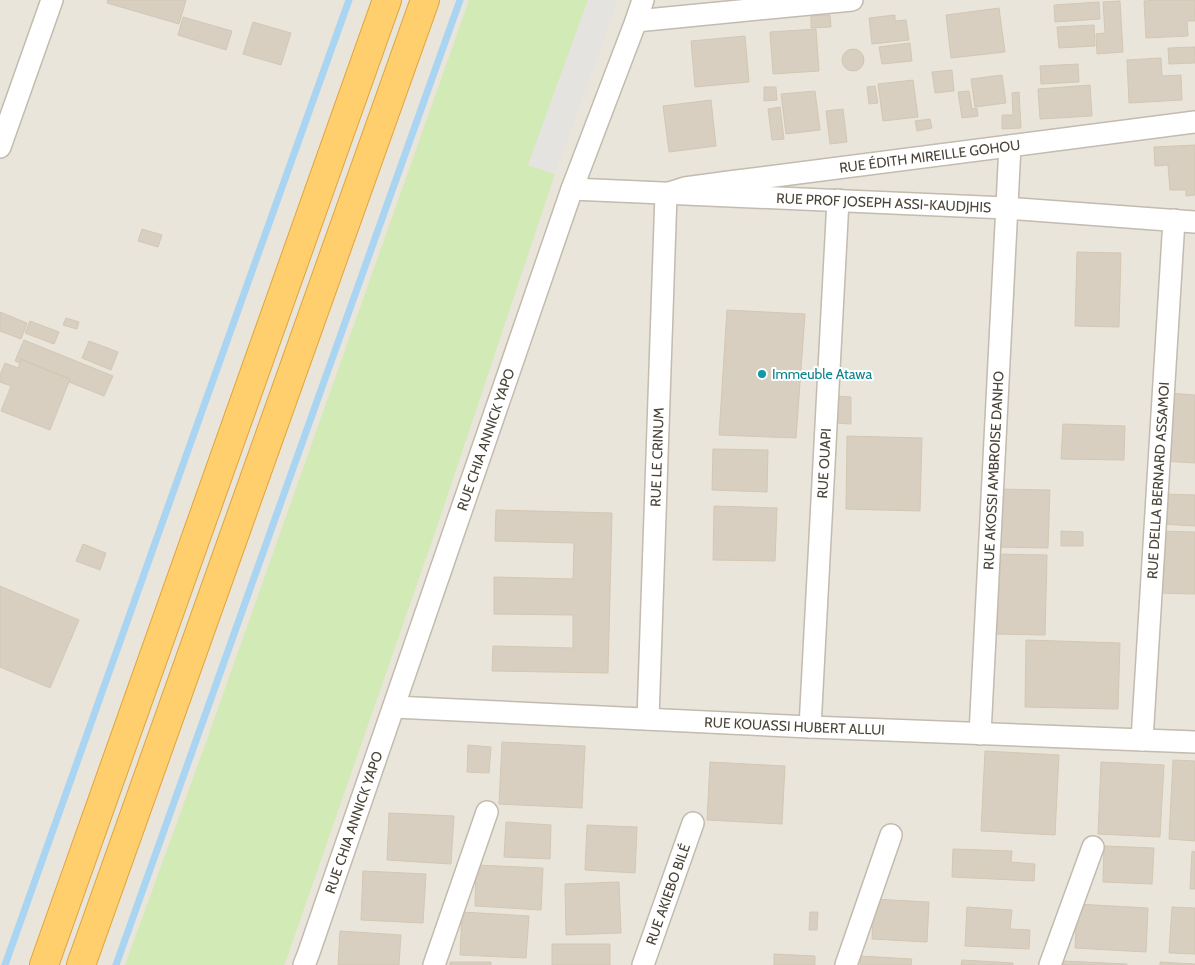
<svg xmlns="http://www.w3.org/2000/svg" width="1195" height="965" viewBox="0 0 1195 965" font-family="Cabin,sans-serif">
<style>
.residential{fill:#eae5da}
.green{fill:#d2eab5}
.parking{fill:#e5e3e0}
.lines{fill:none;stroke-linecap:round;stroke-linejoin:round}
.stream{stroke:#a9d4f2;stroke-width:7}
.building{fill:#d8cfc1;stroke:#d3c7b4}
.street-casing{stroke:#c2bbae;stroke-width:24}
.highway-casing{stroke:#e0a43c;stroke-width:30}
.street{stroke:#fff;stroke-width:21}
.highway{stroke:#ffcf6e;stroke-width:28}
.culture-dot{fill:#0f9aa8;stroke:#fff;stroke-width:2}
.labels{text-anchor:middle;stroke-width:4;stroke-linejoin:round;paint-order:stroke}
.street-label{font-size:14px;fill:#4b4439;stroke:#fff}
.culture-label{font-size:14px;fill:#0d838f;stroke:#fff;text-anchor:start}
</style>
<rect width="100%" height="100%" fill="#f6f3ec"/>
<path class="residential" d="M0 0H1195V965H0Z"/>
<path class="green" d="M469 0H588L528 165 555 174 439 521 288 955 284 965H125L200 759Z"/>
<path class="parking" d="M588 0H618L555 174 528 165Z"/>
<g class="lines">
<path class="stream" d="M5 965C120 644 233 321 349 0
M116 965 460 0"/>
</g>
<path class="building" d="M108 0H186L179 24 107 3Z
M1159 0H1195V21H1187L1188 36 1146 38 1144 1Z
M1120 1 1123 52 1097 54 1096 34 1105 33 1103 2Z
M1099 2 1100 19 1055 22 1054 5Z
M999 8 1005 52 951 58 946 15Z
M830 15 831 27 811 28V16Z
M895 15V21L906 20 909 40 872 44 869 18Z
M183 17 232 31 226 50 178 35Z
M253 22 291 33 281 65 243 54Z
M1094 25 1095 46 1059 48 1057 27Z
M816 29 819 71 773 74 770 32Z
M745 36 749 82 695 87 691 41Z
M910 43 912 61 882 64 879 47Z
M1195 47V63L1169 64 1168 48Z
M842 60a11 11 0 1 1 22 0a11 11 0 1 1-22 0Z
M1161 58 1162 76 1181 75 1182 100 1129 103 1127 60Z
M1078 64 1079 82 1041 84 1040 66Z
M952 70 954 91 935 93 932 72Z
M1002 75 1006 103 975 107 971 79Z
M913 80 918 117 883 121 878 84Z
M1090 85 1092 116 1040 119 1038 89Z
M875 86 878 103 869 104 867 87Z
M764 87H776L777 100 764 101Z
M815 91 820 130 786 134 781 94Z
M969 91 972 109 977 108 978 116 962 118 958 92Z
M1019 92 1021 128 1002 129V115H1013L1012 93Z
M711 100 716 146 669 152 663 106Z
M780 107 784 139 772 140 768 109Z
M843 109 847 142 830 144 826 111Z
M930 119 932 128 917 131 915 121Z
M1195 145V195L1186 196V190H1170L1168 165 1155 166 1154 147Z
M142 229 162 235 158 247 138 241Z
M1077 252 1121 253 1119 327 1075 326Z
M727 310 805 314 796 438 719 435Z
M0 312 27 323 21 339 0 331Z
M66 318 79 322 77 329 63 325Z
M30 321 59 332 54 344 25 333Z
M24 340 113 376 104 396 69 382 70 379 21 359 20 363 15 361Z
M89 341 118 352 111 370 82 358Z
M21 360 70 379 50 430 1 411 11 386 0 382V375L5 363 18 368Z
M1168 393 1195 395V463L1163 461Z
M834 396 851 397V424L833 423Z
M1063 424 1125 426 1124 460 1061 459Z
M847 436 922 438 920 511 846 509Z
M713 449 768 450 767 492 712 490Z
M997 489 1050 490 1048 548 995 547Z
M1162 494 1195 495V526L1160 524Z
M714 506 777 508 775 561 713 560Z
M496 510 612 513 608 673 492 671 493 646 573 648V615L494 614V577L573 579 574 543 495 541Z
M1061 531 1083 532V546H1061Z
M1158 531 1195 532V594L1156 593Z
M83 544 106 553 100 570 76 561Z
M994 554 1047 555 1045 635 992 634Z
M0 586 79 620 50 688 0 667Z
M1026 640 1120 643 1118 709 1025 707Z
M502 742 585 746 582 808 499 804Z
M468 745 491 747 489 773 467 772Z
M985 751 1059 755 1055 835 981 831Z
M1173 760 1195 761V841L1169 839Z
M710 762 785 766 782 824 707 820Z
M1101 762 1164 765 1160 837 1098 834Z
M389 813 454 816 451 864 387 860Z
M506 822 551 825 550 859 504 857Z
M587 825 637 827 635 873 585 870Z
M1104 846 1154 848 1152 884 1103 882Z
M953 849 1012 851 1011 862 1035 864 1034 881 952 877Z
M1192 851 1195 852V889H1190Z
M476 865 543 868 541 910 475 906Z
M363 871 426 874 423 923 361 920Z
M619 882 621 933 566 935 565 884Z
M874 899 929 902 927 942 872 939Z
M1077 904 1148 908 1146 952 1075 948Z
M967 907 1012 910 1010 929 1030 930 1029 949 965 946Z
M1172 907 1195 908V954L1169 953Z
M462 912 529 916 526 958 460 955Z
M810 912H818L817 930H809Z
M340 931 401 935 399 965H338Z
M552 944H610V965H552Z
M774 954 815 956V965H774Z
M860 956 912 959 911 965H860Z
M962 960 1013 963V965H961Z
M1063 961 1127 964V965H1063Z
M450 962H491V965H450Z
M1160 962 1195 964V965H1160Z"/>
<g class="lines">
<g class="street-casing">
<g id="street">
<path d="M636 21 852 0"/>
<path d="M0 147 52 0"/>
<path id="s1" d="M572 189 1006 208 1195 222"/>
<path id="s2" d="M394 707 810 727 1195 742"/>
<path id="s3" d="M648 719 666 194 685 188 729 182 1195 122"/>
<path id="s4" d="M810 727 838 200"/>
<path id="s5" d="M980 734 1010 146"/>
<path id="s6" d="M1142 740 1174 220"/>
<path id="s7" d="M304 965 308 955 572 189 636 21 643 0"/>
<path d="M434 965 487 812"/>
<path id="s8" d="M643 965 693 823"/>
<path d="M846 965 891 835"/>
<path d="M1050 965 1093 847"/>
</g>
</g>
<g class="highway-casing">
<path id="highway" d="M44 965 387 0
M81 965 425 0"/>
</g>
<use href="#street" class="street"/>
<use href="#highway" class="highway"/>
</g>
<circle class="culture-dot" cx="762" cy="374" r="5"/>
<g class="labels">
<g class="street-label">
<text dy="5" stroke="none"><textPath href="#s3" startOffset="792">RUE ÉDITH MIREILLE GOHOU</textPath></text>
<text dy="5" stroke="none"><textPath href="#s1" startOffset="312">RUE PROF JOSEPH ASSI-KAUDJHIS</textPath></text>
<text dy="5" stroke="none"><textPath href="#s7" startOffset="556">RUE CHIA ANNICK YAPO</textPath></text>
<text dy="5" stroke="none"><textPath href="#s3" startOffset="262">RUE LE CRINUM</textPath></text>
<text dy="5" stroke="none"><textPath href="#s4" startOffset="264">RUE OUAPI</textPath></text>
<text dy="5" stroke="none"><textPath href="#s5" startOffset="264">RUE AKOSSI AMBROISE DANHO</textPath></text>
<text dy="5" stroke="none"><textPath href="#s6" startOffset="260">RUE DELLA BERNARD ASSAMOI</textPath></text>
<text dy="5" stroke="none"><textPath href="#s2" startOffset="401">RUE KOUASSI HUBERT ALLUI</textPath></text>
<text dy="5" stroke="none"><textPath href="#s7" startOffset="151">RUE CHIA ANNICK YAPO</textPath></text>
<text dy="5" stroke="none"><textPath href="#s8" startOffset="75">RUE AKIEBO BILÉ</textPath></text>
</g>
<g class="culture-label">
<text x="772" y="379">Immeuble Atawa</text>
</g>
</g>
</svg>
